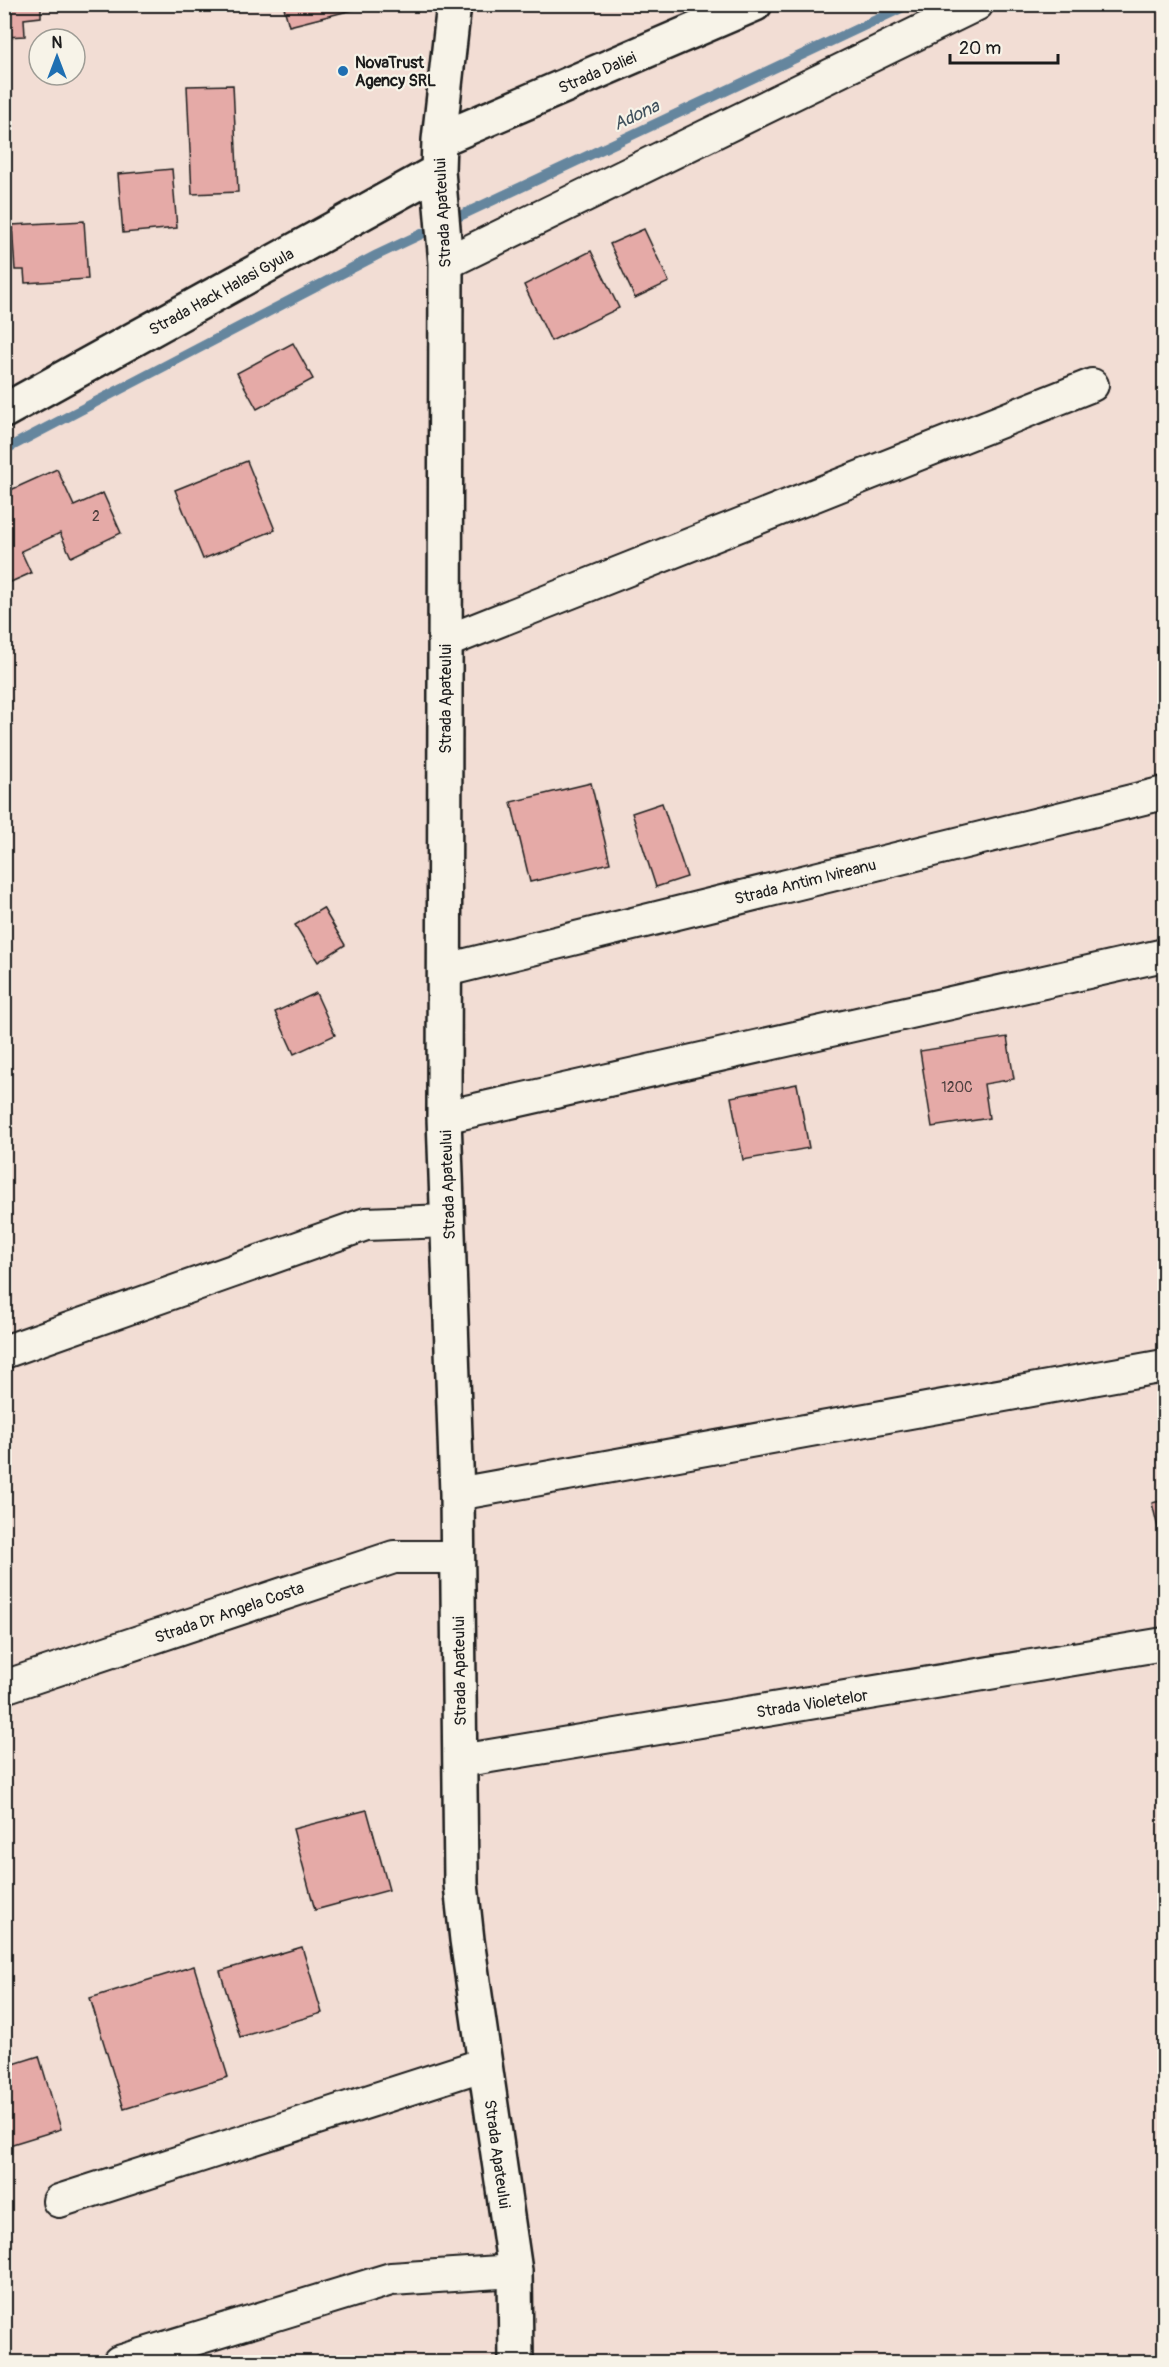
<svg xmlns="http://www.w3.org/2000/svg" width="1169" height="2367" viewBox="0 0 1169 2367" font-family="Pangolin,sans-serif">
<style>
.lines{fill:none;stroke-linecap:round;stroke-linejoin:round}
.stream{stroke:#65869e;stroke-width:10}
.building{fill:#e5aaa7;stroke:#1c1c1c;stroke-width:1.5}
.street-casing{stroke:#1c1c1c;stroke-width:36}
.secondary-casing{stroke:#1c1c1c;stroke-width:38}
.street{stroke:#f7f3e8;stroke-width:32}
.secondary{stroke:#f7f3e8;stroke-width:33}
.poi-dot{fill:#1f6fb2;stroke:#f7f3e8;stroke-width:2}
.labels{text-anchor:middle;stroke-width:4.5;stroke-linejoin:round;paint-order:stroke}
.number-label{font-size:14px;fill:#4e403f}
.poi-label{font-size:16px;font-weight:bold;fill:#1c1c1c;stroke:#f7f3e8;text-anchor:start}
.street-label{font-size:16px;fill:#1c1c1c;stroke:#f7f3e8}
.water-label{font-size:18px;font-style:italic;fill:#41515d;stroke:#f7f3e8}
</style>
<rect width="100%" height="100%" fill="#f2ddd4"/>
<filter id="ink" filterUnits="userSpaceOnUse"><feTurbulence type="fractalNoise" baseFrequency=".0167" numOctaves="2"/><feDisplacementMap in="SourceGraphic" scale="12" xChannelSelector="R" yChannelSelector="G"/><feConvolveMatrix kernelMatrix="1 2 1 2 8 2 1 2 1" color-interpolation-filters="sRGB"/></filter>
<g filter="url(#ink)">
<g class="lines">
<path class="stream" d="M4 450 377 255 910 4"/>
</g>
<path class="building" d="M4 4H41V17L24 19 25 36 4 37Z
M283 4H376L289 26Z
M233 85 238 192 192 194 187 86Z
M172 169 177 228 123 233 118 174Z
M84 221 88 279 25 283 24 270H15L12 225Z
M644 229 669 282 635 298 610 244Z
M591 251 619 308 551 341 524 285Z
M293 343 313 379 257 409 237 373Z
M247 461 275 530 203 559 175 490Z
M57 469 74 506 103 493 121 533 71 557 60 533 21 551 31 573 4 585V493Z
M591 783 610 863 530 882 511 802Z
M662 803 687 877 656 887 632 813Z
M323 908 345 945 318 962 295 925Z
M316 993 335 1035 294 1054 275 1012Z
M1007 1037 1014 1079 984 1084 989 1118 932 1127 920 1051Z
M797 1084 809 1148 743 1160 731 1097Z
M1164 1500V1553L1152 1503Z
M367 1810 389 1890 315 1910 293 1829Z
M302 1947 322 2013 240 2037 220 1971Z
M194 1966 228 2077 124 2109 90 1998Z
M39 2056 61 2129 6 2146 4 2139V2067Z"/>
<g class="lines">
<g class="street-casing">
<path id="street" d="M446 263 977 4
M445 642 1092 385
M446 970 1164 793
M444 1117 1164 955
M4 1352 366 1224 448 1221
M457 1494 1164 1366
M4 1687 394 1557H458
M460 1761 1164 1644
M59 2201 485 2064
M119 2362 391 2279 515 2271"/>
</g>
<g class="secondary-casing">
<path id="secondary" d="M454 4 439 140 438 171 446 263 444 1117 457 1494 461 1884 467 1940 515 2271 516 2362
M439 140 755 4
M4 411 438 171"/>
</g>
<use href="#street" class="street"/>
<use href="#secondary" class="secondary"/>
</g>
</g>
<circle class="poi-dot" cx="343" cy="71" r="6"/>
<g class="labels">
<g class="number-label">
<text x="96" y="521">2</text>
<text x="957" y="1092">120C</text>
</g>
<g class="poi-label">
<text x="355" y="68">NovaTrust<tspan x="355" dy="18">Agency SRL</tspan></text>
</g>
<g class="street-label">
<text transform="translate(597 72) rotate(-23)" y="6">Strada Daliei</text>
<text transform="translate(442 213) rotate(-93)" y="6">Strada Apateului</text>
<text transform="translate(221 291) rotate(-29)" y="6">Strada Hack Halasi Gyula</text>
<text transform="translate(445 699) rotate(-90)" y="6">Strada Apateului</text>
<text transform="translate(805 881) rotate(-14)" y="6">Strada Antim Ivireanu</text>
<text transform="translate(447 1185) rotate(-92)" y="6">Strada Apateului</text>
<text transform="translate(229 1612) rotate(-19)" y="6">Strada Dr Angela Costa</text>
<text transform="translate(459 1671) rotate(-91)" y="6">Strada Apateului</text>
<text transform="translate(812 1703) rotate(-9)" y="6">Strada Violetelor</text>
<text transform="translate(498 2154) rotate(82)" y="6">Strada Apateului</text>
</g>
<g class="water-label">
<text transform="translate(636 115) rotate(-25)" y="6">Adona</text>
</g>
</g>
<rect width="1169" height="2367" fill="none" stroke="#f7f3e8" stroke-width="24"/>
<rect x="12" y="12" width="1145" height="2343" fill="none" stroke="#1c1c1c" stroke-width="2" filter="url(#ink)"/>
<g transform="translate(57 57)"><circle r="28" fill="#f7f3e8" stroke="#9f9d96" stroke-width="1.5"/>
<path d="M0-4.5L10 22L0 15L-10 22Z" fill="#1f6fb2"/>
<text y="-9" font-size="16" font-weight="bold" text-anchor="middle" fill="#1c1c1c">N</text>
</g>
<path d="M950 54v9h108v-9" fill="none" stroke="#1c1c1c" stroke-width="3"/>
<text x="959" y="54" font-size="18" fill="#1c1c1c" stroke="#f7f3e8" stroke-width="4.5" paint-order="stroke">20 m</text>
</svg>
